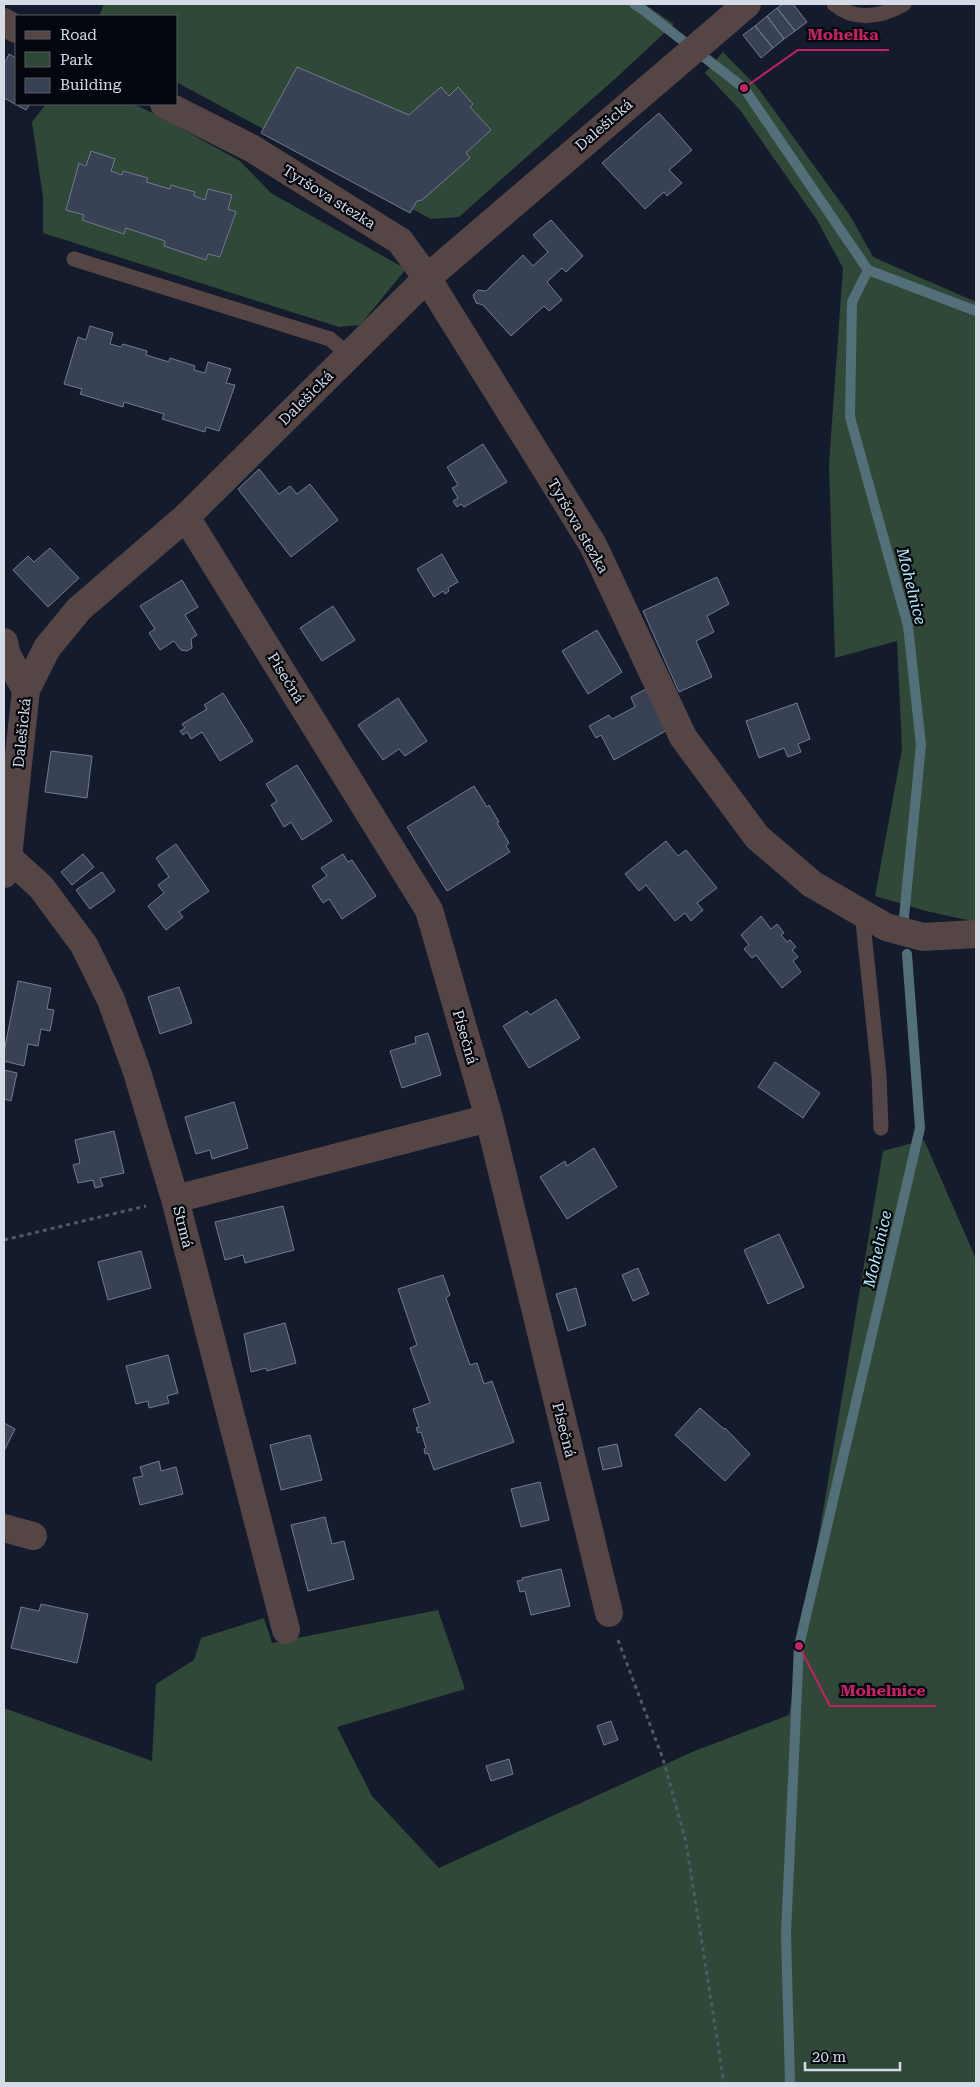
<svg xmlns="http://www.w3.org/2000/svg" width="980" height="2087" viewBox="0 0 980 2087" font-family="'Roboto Serif',serif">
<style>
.green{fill:#304837;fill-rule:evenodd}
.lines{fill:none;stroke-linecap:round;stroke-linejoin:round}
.stream{stroke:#53707a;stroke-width:10}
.building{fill:#394254;stroke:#727c91}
.path{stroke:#515867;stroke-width:3;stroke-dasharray:4 4;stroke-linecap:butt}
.service{stroke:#554545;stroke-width:15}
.minor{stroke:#554545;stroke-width:28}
.labels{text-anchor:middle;stroke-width:4.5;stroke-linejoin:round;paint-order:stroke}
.street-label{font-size:15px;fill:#d6dce7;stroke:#04060d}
.water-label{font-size:16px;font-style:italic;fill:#b3ebfb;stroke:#04060d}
.leader{fill:none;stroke:#c32262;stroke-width:2}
.callout-dot{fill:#c32262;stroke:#04060d;stroke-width:2}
.callout-label{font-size:16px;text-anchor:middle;font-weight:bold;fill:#c32262;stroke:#04060d;stroke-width:4.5;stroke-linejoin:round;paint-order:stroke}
</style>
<rect width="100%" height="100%" fill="#141b2c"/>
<path class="green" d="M104 4H644L674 24 616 78 459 217 431 219 176 82V16H99Z
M723 52 758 88 851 217 873 257 976 302V922L926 911 875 896 902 749 897 641 835 658 829 464 843 268 817 220 740 110 705 73Z
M46 104H133L155 114 240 161 271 193 406 269 360 325 339 327 43 233V197L32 122ZM80 163 122 175 123 171 147 178 146 182 170 189 171 185 195 192 194 196 205 200 208 189 231 195 228 209 236 212 221 257 208 254 206 260 164 246 165 241 126 228 124 234 82 220 84 215 66 210Z
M924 1140 976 1259V2083H4V1708L152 1761 156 1684 194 1660 201 1638 264 1618 272 1643 438 1610 465 1689 337 1727 372 1796 439 1868 692 1752 789 1715 883 1151Z"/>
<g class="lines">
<path class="stream" d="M634 4 642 9 744 88 868 270 976 311
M868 270 852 302 850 417 908 626 921 745 904 917
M790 2083 786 1934 799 1646 920 1128 907 954"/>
</g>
<path class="building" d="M783 4H793L807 22 795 31 777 8Z
M777 8 795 31 784 39 767 16Z
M767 16 784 39 773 48 755 26Z
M755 26 773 48 761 58 743 35Z
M9 54 16 58V104H30L26 110 4 98V64Z
M297 67 409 115 441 87 449 96 458 87 473 104 470 107 491 130 466 153 470 158 422 200 417 201 410 213 261 133Z
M659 113 692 150 669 170 682 183 667 196 664 192 645 209 602 163Z
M91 151 115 159 111 171 122 175 123 171 148 178 146 182 170 189 171 185 195 192 194 196 205 200 208 189 232 195 228 209 236 212 220 257 208 254 206 260 164 246 165 241 126 228 124 234 82 220 84 215 66 210 79 163 86 166Z
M551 220 583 256 566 272 562 268 547 282 562 300 549 311 544 306 511 336 483 305 476 303 473 295 478 290 486 291 523 255 533 266 548 252 533 235Z
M90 326 113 333 110 344 121 347 123 344 147 351 146 355 169 362 170 358 195 366 194 370 205 373 208 362 231 369 226 383 235 385 219 431 206 427 205 432 162 419 164 414 124 402 123 407 80 394 82 389 64 384 78 337 86 340Z
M483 444 507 482 464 507 461 504 457 507 453 501 458 498 452 488 458 485 447 467Z
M259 469 279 494 290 486 297 494 310 484 338 520 291 557 238 489Z
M50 548 79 578 48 607 13 570 28 556 34 562Z
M442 554 458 582 448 588 449 591 445 594 443 591 434 597 417 569Z
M717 577 729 604 707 616 714 632 696 641 712 677 679 692 643 611Z
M182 580 198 607 185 615 197 635 191 639 192 648 187 651 181 650 174 641 160 650 149 633 155 629 140 606Z
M333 606 355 640 322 661 300 628Z
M597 630 622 672 588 694 562 651Z
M646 689 669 729 614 760 601 735 596 738 589 726 609 715 612 719 635 707 631 697Z
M223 693 253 741 220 761 202 732 191 739 187 732 183 735 180 731 185 728 182 724 207 709 204 705Z
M398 698 427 741 405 756 399 749 383 760 358 725Z
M797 703 810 739 798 744 801 752 788 757 784 748 759 758 746 721Z
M51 751 92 756 87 798 45 792Z
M297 765 332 821 302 840 291 822 284 827 271 805 277 801 266 784Z
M474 786 487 807 489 805 499 822 497 823 509 843 506 846 510 852 447 891 407 827Z
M666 841 678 856 686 850 717 888 697 903 703 910 691 921 685 913 675 921 646 885 639 891 625 874Z
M176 844 209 891 179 912 183 917 166 930 148 906 164 893 158 885 169 877 156 858Z
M83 854 94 867 72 885 61 872Z
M343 854 348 862 352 860 376 896 342 919 329 899 323 903 312 886 327 876 321 868Z
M102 872 115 891 90 909 76 890Z
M761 916 771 929 777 924 784 933 781 935 787 942 790 940 796 947 792 950 798 957 793 961 801 972 782 988 756 955 752 958 744 949 749 945 741 935Z
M18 981 51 988 47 1009 54 1010 50 1031 41 1029 38 1046 28 1044 24 1066 4 1061V1052Z
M179 987 192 1023 160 1034 148 997Z
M556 999 580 1038 529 1068 503 1026 527 1011 530 1015Z
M428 1033 441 1075 402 1088 390 1051 416 1043 415 1037Z
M775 1062 820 1093 803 1118 758 1087Z
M4 1070 17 1073 11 1101 4 1099Z
M234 1102 248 1148 212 1159 210 1150 196 1154 185 1117Z
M114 1131 124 1173 100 1178 103 1186 95 1188 93 1180 78 1183 73 1165 80 1163 75 1140Z
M594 1148 617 1187 567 1219 540 1177 565 1161 567 1166Z
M283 1206 294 1250 245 1263 243 1255 225 1260 215 1222Z
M779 1234 804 1287 768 1304 744 1250Z
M141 1251 151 1288 108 1300 98 1262Z
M638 1268 649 1294 633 1301 622 1275Z
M443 1275 450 1295 446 1298 470 1365 477 1363 484 1384 492 1381 514 1442 434 1470 428 1453 425 1454 424 1449 426 1448 421 1432 418 1433 416 1428 419 1427 413 1409 430 1403 410 1348 417 1345 398 1289Z
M576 1288 586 1325 568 1331 556 1294Z
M285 1323 296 1363 267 1371 266 1368 251 1372 244 1334Z
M168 1355 178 1393 167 1396 169 1403 149 1408 148 1401 136 1404 126 1366Z
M700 1408 724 1429 725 1428 750 1454 725 1481 675 1435Z
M4 1423 15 1429 4 1451Z
M310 1435 322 1480 281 1490 270 1445Z
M617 1444 622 1466 603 1470 598 1448Z
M159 1461 161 1471 176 1467 183 1494 140 1505 133 1478 143 1476 140 1467Z
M540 1482 549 1520 521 1527 511 1489Z
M325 1517 332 1544 344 1541 354 1579 308 1591 291 1525Z
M561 1569 570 1606 531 1615 525 1591 520 1592 517 1581 523 1580 522 1578Z
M41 1604 88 1614 77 1663 11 1648 21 1607 39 1611Z
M611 1721 618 1740 604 1745 597 1726Z
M509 1759 513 1774 491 1781 486 1766Z"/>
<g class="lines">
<path class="path" d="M4 1240 146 1206
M618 1640 663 1759 686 1842 724 2083"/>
<path class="service" d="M834 4C856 22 881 17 904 4
M74 259 330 339 349 355
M862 913 879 1075 881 1128"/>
<path class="minor" d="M4 22 16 29
M164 104 253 149 400 241 427 278 593 545 683 737 757 837 812 884 886 927 923 937 976 934
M186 517 429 910 489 1118 609 1613
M4 642 7 655 26 690
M8 857 41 887 84 945 111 1000 137 1072 175 1199 286 1630
M4 874 8 857 26 690 47 648 79 609 186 517 427 278 747 4
M175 1199 489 1118
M4 1528 33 1536"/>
</g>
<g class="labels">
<g class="street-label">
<text transform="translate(604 125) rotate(-41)" y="5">Dalešická</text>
<text transform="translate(329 197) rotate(32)" y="5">Tyršova stezka</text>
<text transform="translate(306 398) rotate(-45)" y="5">Dalešická</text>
<text transform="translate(578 526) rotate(60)" y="5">Tyršova stezka</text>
<text transform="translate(286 678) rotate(58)" y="5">Písečná</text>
<text transform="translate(22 733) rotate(-84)" y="5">Dalešická</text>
<text transform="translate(465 1037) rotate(74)" y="5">Písečná</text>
<text transform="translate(183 1227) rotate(76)" y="5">Strmá</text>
<text transform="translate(564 1430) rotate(76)" y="5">Písečná</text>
</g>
<g class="water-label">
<text transform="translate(912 586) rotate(76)" y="6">Mohelnice</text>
<text transform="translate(877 1249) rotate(-77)" y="6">Mohelnice</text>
</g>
</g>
<path class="leader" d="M744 88L798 50H889M799 1646L830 1706H936"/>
<g class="callout-dot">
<circle cx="744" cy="88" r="5"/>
<circle cx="799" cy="1646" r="5"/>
</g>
<g class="callout-label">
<text x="843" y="40">Mohelka</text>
<text x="883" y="1696">Mohelnice</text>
</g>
<rect width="980" height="2087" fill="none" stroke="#d6dce7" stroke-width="10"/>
<rect x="15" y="15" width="162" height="90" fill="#04060d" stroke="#585c64"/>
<rect x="25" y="31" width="25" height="8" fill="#554545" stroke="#585c64"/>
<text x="60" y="40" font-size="15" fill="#d6dce7">Road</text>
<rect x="25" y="52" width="25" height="15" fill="#304837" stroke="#585c64"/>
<text x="60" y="65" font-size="15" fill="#d6dce7">Park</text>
<rect x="25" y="78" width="25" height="15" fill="#394254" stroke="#585c64"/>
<text x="60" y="90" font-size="15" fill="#d6dce7">Building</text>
<path d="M805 2062v8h95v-8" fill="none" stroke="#d6dce7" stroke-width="2.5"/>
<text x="812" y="2062" font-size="15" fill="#d6dce7" stroke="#04060d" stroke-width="4" paint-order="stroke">20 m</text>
</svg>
